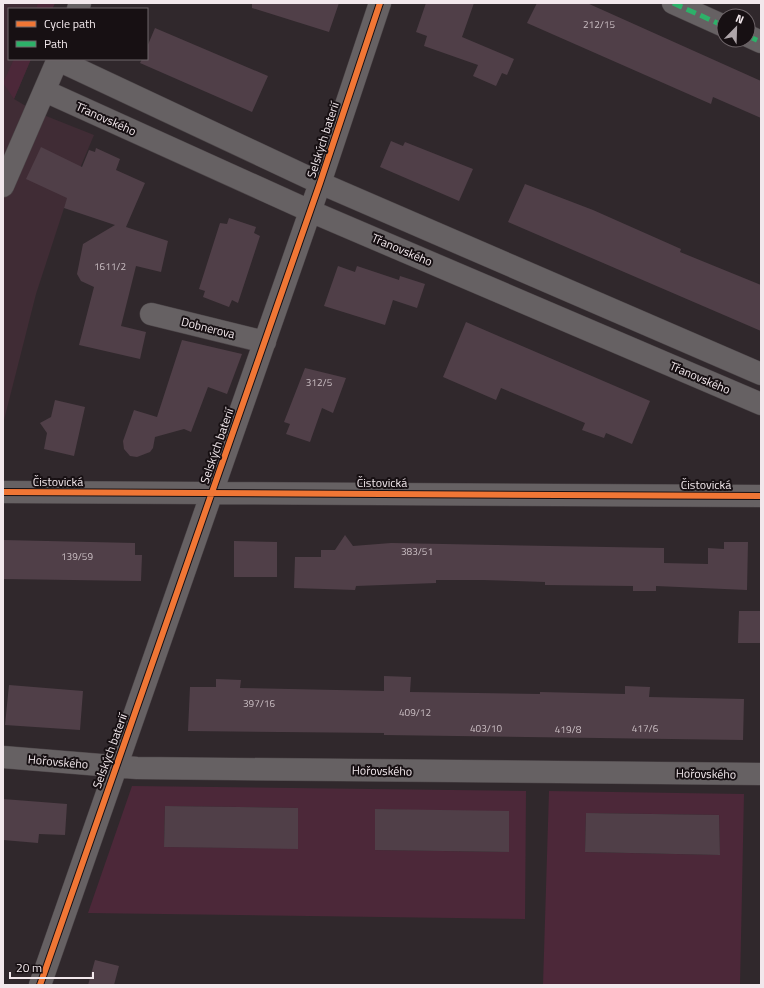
<svg xmlns="http://www.w3.org/2000/svg" width="764" height="988" viewBox="0 0 764 988" font-family="'Titillium Web',sans-serif">
<style>
.built{fill:#402c35}
.green{fill:#4c2839;fill-rule:evenodd}
.building{fill:#503f48}
.lines{fill:none;stroke-linecap:round;stroke-linejoin:round}
.minor-casing{stroke:#4c4548;stroke-width:23}
.minor{stroke:#666163;stroke-width:22}
.quiet{stroke:#2db169;stroke-width:5;stroke-dasharray:10 5;stroke-linecap:butt}
.cycleway-casing{stroke:#171013;stroke-width:8}
.cycleway{stroke:#f07635;stroke-width:6}
.labels{text-anchor:middle;stroke-width:4;stroke-linejoin:round;paint-order:stroke}
.number-label{font-size:10px;fill:#cabec3}
.street-label{font-size:12px;fill:#f2e8ec;stroke:#171013}
</style>
<rect width="100%" height="100%" fill="#30282c"/>
<path class="built" d="M3 3H55L52 9H9V59H31L14 99 36 112 94 135 67 199 36 294 3 424Z"/>
<path class="green" d="M38 3H55L52 9H36Z
M14 59H31L14 99 3 83Z
M132 786 526 791 525 919 88 913ZM165 806 298 808V848L164 847ZM375 809 442 811 508 852 375 850Z
M549 791 744 794 740 985H543ZM586 813 719 815 720 855 585 852Z"/>
<path class="building" d="M252 3H339L329 32 252 8Z
M426 3H474L462 37 514 59 507 75 502 73 496 86 473 76 478 65 424 46 427 36 416 32Z
M537 3H587L761 81V118L713 97 711 104 527 23Z
M155 28 268 76 252 112 140 63 142 59H147V47Z
M391 141 403 146 405 142 473 169 459 201 380 167Z
M41 147 82 167 89 150 95 152 96 148 120 159 116 170 145 183 126 227 168 241 161 272 136 266 121 326 146 332 140 359 79 345 94 287 81 281 77 274 83 244 115 225 64 208 67 198 26 179Z
M525 184 593 210 681 249 680 252 761 285V331L508 222Z
M229 218 256 227 254 233 260 236 238 303 232 300 229 307 203 297 205 291 199 289 220 223 227 224Z
M338 266 355 272 357 266 399 280 400 276 425 284 417 308 393 300 385 325 324 306Z
M466 322 650 401 632 444 606 433 604 438 582 430 585 423 501 388 496 400 443 377Z
M182 340 242 354 227 394 208 387 191 432 184 429 155 437 153 448 150 452 137 457 130 456 124 449 123 441 134 410 157 417Z
M305 368 346 378 333 413 322 408 310 442 286 434 290 424 284 422Z
M55 400 85 407 74 456 44 449 47 433 40 423 51 417Z
M345 535 353 546 391 543 664 548V563L708 564V548L724 549V542H748L747 590 656 586V591H633V586L545 585V582L483 580H436V583L356 586 355 590 294 588 295 557H321V550H335Z
M3 540 135 543V555H142L141 581 3 579Z
M234 541 277 542V577H234Z
M739 611H761V643H738Z
M384 676 411 677 410 692 540 694V692L625 694V686L650 687 649 697 744 699 743 740 384 735V733L188 731 190 687H216V679L241 680 240 688 384 691Z
M9 685 83 691 80 730 5 725Z
M3 799 67 804 65 835 39 834 38 843 3 840Z
M165 806 298 808V849L164 847Z
M375 809 509 811V852L375 850Z
M586 813 719 815 720 855 585 852Z
M95 960 119 966 114 985H88Z"/>
<g class="lines">
<g class="minor-casing">
<path id="minor" d="M673 3 724 26
M78 9 80 3
M748 36 761 42
M58 60 320 183 761 374
M45 91 310 211 761 404
M3 186 58 59
M151 314 265 342
M3 492 761 496
M3 757 137 768 761 774
M40 985 320 183 380 3"/>
</g>
<use href="#minor" class="minor"/>
<path class="quiet" d="M673 3 724 26
M748 36 761 42"/>
<g class="cycleway-casing">
<path id="cycleway" d="M3 492 761 496
M40 985 320 183 380 3"/>
</g>
<use href="#cycleway" class="cycleway"/>
</g>
<g class="labels">
<g class="number-label">
<text x="599" y="28">212/15</text>
<text x="110" y="270">1611/2</text>
<text x="319" y="386">312/5</text>
<text x="417" y="555">383/51</text>
<text x="77" y="560">139/59</text>
<text x="259" y="707">397/16</text>
<text x="415" y="716">409/12</text>
<text x="486" y="732">403/10</text>
<text x="645" y="732">417/6</text>
<text x="568" y="733">419/8</text>
</g>
<g class="street-label">
<text transform="translate(106 119) rotate(24)" y="4">Třanovského</text>
<text transform="translate(323 140) rotate(-72)" y="4">Selských baterií</text>
<text transform="translate(402 250) rotate(23)" y="4">Třanovského</text>
<text transform="translate(208 328) rotate(14)" y="4">Dobnerova</text>
<text transform="translate(700 378) rotate(23)" y="4">Třanovského</text>
<text transform="translate(217 446) rotate(-71)" y="4">Selských baterií</text>
<text x="58" y="486">Čistovická</text>
<text x="382" y="487">Čistovická</text>
<text x="706" y="489">Čistovická</text>
<text transform="translate(110 751) rotate(-70)" y="4">Selských baterií</text>
<text transform="translate(58 762) rotate(5)" y="4">Hořovského</text>
<text transform="translate(382 771) rotate(1)" y="4">Hořovského</text>
<text transform="translate(706 774) rotate(1)" y="4">Hořovského</text>
</g>
</g>
<rect width="764" height="988" fill="none" stroke="#f2e8ec" stroke-width="8"/>
<rect x="8" y="8" width="140" height="52" fill="#171013" stroke="#6f666a"/>
<rect x="16" y="21" width="20" height="6" fill="#f07635" stroke="#6f666a"/>
<text x="44" y="28" font-size="12" fill="#f2e8ec">Cycle path</text>
<rect x="16" y="41" width="20" height="6" fill="#2db169" stroke="#6f666a"/>
<text x="44" y="48" font-size="12" fill="#f2e8ec">Path</text>
<g transform="translate(736 28) rotate(23)"><circle r="19" fill="#171013" stroke="#6f666a"/>
<path d="M0-3L7 15L0 10L-7 15Z" fill="#aea5a9"/>
<text y="-6" font-size="11" font-weight="bold" text-anchor="middle" fill="#f2e8ec">N</text>
</g>
<path d="M10 972v6h83v-6" fill="none" stroke="#f2e8ec" stroke-width="2"/>
<text x="16" y="972" font-size="12" fill="#f2e8ec" stroke="#171013" stroke-width="3" paint-order="stroke">20 m</text>
</svg>
